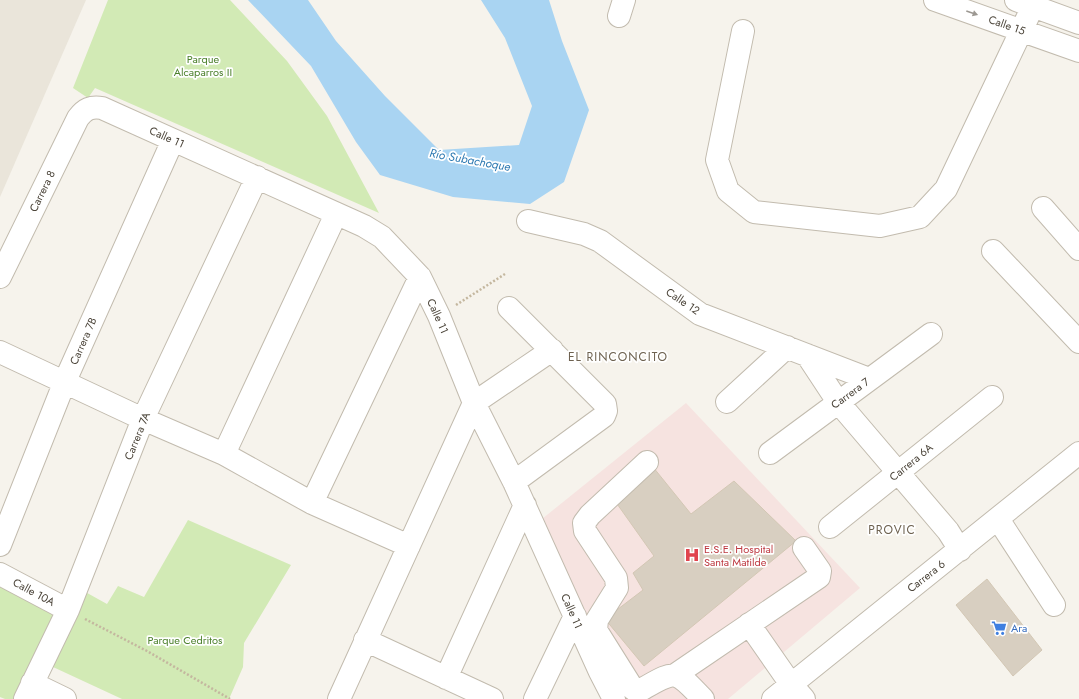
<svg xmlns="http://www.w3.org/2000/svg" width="1079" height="699" viewBox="0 0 1079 699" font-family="Jost,sans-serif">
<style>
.residential{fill:#eae5da}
.medical{fill:#f6e3e0}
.green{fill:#d2eab5}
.water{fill:#a9d4f2}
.building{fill:#d8cfc1;stroke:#d3c7b4}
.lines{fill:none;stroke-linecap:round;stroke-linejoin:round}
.minor-casing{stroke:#c2bbae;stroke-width:24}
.path{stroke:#c4b79f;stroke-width:2.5;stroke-dasharray:2 2;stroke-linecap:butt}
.minor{stroke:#fff;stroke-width:22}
.oneway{fill:#9c9892}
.labels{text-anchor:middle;stroke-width:3.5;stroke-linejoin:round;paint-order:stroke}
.street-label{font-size:11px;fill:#4b4439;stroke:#fff}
.park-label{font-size:11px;fill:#4a7f2a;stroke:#fff}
.health-label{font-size:11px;fill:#be3a42;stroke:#fff;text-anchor:start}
.shop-label{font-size:11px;fill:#366cbe;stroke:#fff;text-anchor:start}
.water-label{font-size:12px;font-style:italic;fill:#2e7ab2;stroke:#fff}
.neighbourhood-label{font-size:12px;letter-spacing:1px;fill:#6e6250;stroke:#fff}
</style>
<rect width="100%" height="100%" fill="#f6f3ec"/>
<path class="residential" d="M0 0H86L0 197Z"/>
<path class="medical" d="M686 403 860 588 728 699H625L537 523Z"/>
<path class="green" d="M108 0H230L287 61 327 116 379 213 95 88 88 98 73 88Z
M188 520 291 565 244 643 243 667 229 699H122L53 667 46 659 80 589 107 604 118 586 144 597Z
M0 579 62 611 18 699H5L0 697Z"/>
<path class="water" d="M248 0H308L336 41 385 96 439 150 519 145 532 106 505 38 481 0H549L562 41 589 110 564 182 530 204 453 197 380 175 356 142 311 66Z"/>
<path class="building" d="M653 467 691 514 734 481 796 541 644 666 605 619 643 590 633 573 654 556 615 501Z
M987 579 1042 650 1013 676 956 605Z"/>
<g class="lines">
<g class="minor-casing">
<path id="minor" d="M935 0 1079 51
M1016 0 1079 23
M619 16 624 0
M743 31 717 160 728 191 754 212 880 226 920 217 946 189 1033 6
M1043 208 1079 249
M528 221 584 234 600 241 700 314 869 379
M993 251 1079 342
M0 277 78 118C85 109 91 106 102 108L364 226 382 237 420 277 439 316 474 403 514 482 600 672 614 699
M509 308 605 404 606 411 604 416 514 482
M0 352 143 419 224 454 312 503 409 546
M807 355 838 402 948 531 960 550
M727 402 787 347
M770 453 931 334
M224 454 336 214
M647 462 590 515 584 523 585 531 616 578 617 588 597 620 596 630 633 689 639 691C676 670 674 668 703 699
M312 503 420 277
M998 519 1054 605
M830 527 992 397
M0 545 65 381 173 140
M0 574 68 610
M749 624 790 683 804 699
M365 640 492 699
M675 675 819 577 820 571 804 548
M446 678 525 505
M32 683 65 699
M25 699 68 610 143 419 257 177
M339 699 474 403 552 350
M535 699 575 616
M773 699 1079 453"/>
</g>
<path class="path" d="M456 305 505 274
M85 619 147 651 230 699"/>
<use href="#minor" class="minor"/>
</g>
<defs><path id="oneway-solid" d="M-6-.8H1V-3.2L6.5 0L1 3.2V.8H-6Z"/></defs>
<use class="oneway" href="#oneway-solid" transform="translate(972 13) rotate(19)"/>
<defs>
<g id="hospital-bare" transform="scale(1.2)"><path d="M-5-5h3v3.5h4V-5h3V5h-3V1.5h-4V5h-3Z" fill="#e0444e" stroke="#fff" stroke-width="2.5" paint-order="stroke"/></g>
<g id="supermarket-bare" transform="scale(1.2)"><path d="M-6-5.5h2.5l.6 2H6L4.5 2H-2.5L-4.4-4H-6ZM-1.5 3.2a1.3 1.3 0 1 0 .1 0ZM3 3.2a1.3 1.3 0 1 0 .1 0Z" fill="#3f7fe0" stroke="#fff" stroke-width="2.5" paint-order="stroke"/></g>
</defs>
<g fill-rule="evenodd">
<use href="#hospital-bare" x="692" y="555"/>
<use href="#supermarket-bare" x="999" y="628"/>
</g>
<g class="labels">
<g class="street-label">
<text transform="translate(1007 25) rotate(19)" y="4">Calle 15</text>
<text transform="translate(167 137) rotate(24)" y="4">Calle 11</text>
<text transform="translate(42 191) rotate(-64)" y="4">Carrera 8</text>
<text transform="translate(683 301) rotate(34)" y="4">Calle 12</text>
<text transform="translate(438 316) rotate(66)" y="4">Calle 11</text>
<text transform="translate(83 341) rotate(-66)" y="4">Carrera 7B</text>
<text transform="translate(850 393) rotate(-36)" y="4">Carrera 7</text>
<text transform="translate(137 436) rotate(-68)" y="4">Carrera 7A</text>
<text transform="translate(911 462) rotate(-39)" y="4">Carrera 6A</text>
<text transform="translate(926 576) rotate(-38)" y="4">Carrera 6</text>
<text transform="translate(34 592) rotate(28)" y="4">Calle 10A</text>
<text transform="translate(572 611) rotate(66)" y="4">Calle 11</text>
</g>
<g class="park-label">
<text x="203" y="63">Parque<tspan x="203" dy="13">Alcaparros II</tspan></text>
<text x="185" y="644">Parque Cedritos</text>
</g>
<g class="health-label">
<text x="704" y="553">E.S.E. Hospital<tspan x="704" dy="13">Santa Matilde</tspan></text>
</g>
<g class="shop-label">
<text x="1011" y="632">Ara</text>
</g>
<g class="water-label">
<text transform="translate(470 160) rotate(10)" y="4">Río Subachoque</text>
</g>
<g class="neighbourhood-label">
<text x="618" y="361">EL RINCONCITO</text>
<text x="892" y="534">PROVIC</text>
</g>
</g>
</svg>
